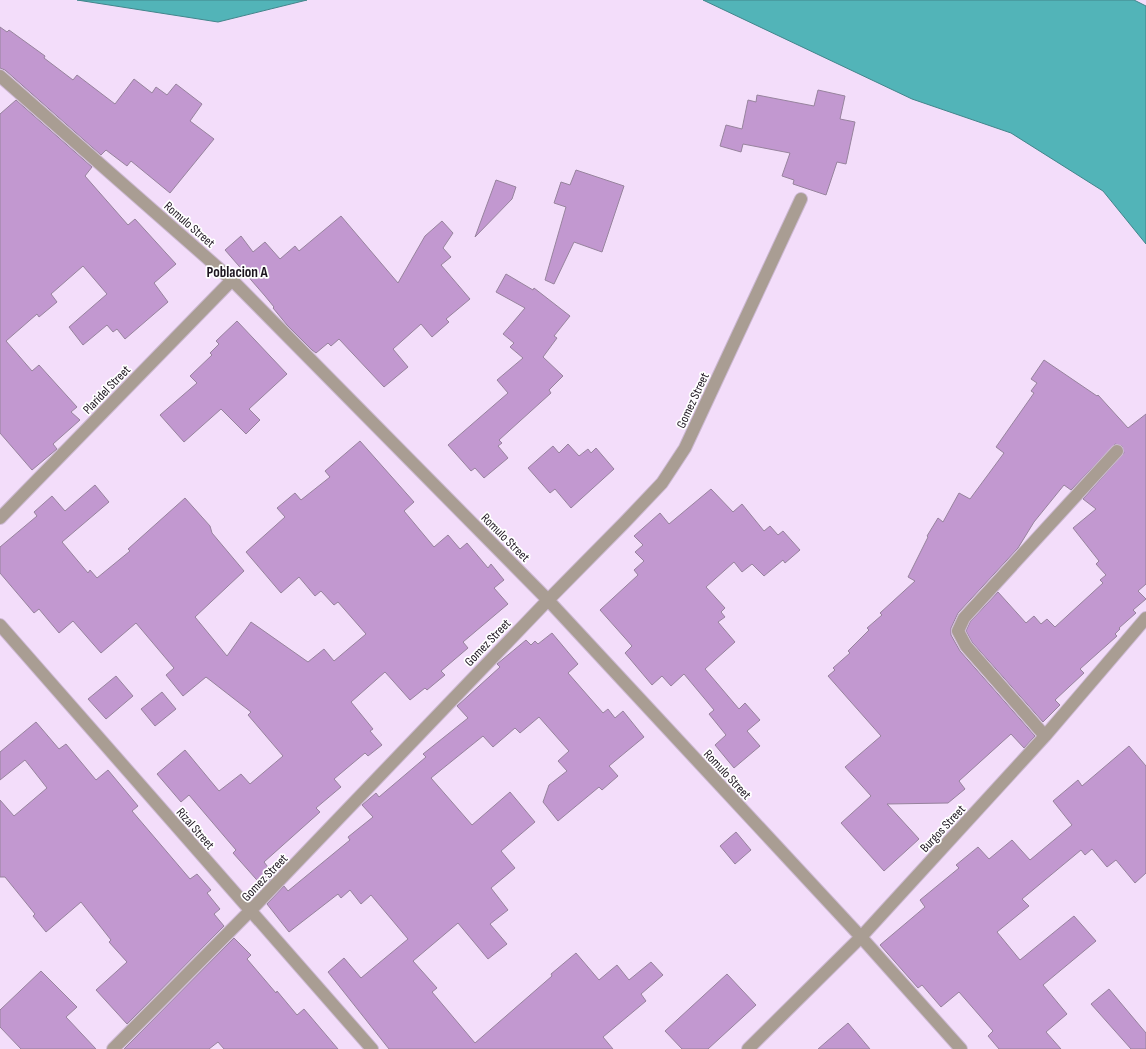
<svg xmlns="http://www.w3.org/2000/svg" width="1146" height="1049" viewBox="0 0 1146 1049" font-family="'Sofia Sans Condensed',sans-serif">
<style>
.water{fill:#52b4b8;stroke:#42858b}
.building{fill:#c298d0;stroke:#97839d}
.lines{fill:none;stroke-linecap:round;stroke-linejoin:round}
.minor-casing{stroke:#cdb9d3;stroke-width:14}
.minor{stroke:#a99d93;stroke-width:12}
.labels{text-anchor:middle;stroke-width:3.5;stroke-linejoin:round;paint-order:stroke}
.street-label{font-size:13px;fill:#1e1621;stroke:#fff}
.quarter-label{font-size:15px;font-weight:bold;fill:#1e1621;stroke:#fff}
</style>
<rect width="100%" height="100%" fill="#f3ddfa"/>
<path class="water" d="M77 0H307L218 22Z
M703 0H1134L1146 6V244L1103 191 1011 133 912 99Z"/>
<path class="building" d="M0 27 7 32 9 30 45 56 44 58 73 80 77 75 115 104 134 79 152 93 156 87 167 95 176 84 202 104 190 121 214 139 170 193 131 161 127 166 106 150 101 155 5 70 0 68Z
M818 90 845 96 840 119 855 122 846 164 837 162 826 195 793 184 794 180 782 176 790 153 743 144 741 152 720 146 726 125 742 129 748 100 756 102 757 95 814 106Z
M16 100 92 167 85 176 128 225 135 219 176 264 154 283 168 302 125 339 117 329 113 332 107 325 83 345 69 327 107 294 83 266 51 294 57 302 39 317 37 314 6 341 32 371 39 365 77 407 71 412 80 420 53 444 57 449 32 470 0 433V114Z
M576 170 624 186 602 252 574 242 554 284 545 280 566 207 554 203 561 182 570 185Z
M496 180 516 187 512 199 475 237Z
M341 216 398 283 425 236 442 221 453 233 443 248 451 257 441 265 470 299 446 319 449 322 432 337 421 324 393 349 408 367 384 387 339 339 331 346 328 343 316 353 312 350 287 325 273 308 274 307 265 296 225 250 241 236 253 252 265 242 280 259 295 246 299 251Z
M506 274 533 290 534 288 570 316 554 336 557 338 543 357 563 376 549 390 551 393 499 440 502 443 498 446 508 458 484 478 475 468 471 471 448 445 508 393 497 380 523 358 510 347 514 343 503 334 525 308 496 292Z
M237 321 287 374 249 409 260 420 246 434 221 409 184 442 160 415 197 383 190 376 212 355 210 353 219 344 216 341Z
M1044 360 1097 396 1098 395 1128 428 1146 414V584L1138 591 1146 599 1133 610 1136 613 1119 628 1120 629 1115 634 1117 636 1080 669 1084 673 1055 700 1060 705 1043 722 972 642 966 631 970 622 998 592 1026 623 1034 616 1041 624 1047 619 1055 627 1103 583 1100 580 1106 575 1096 564 1099 561 1073 528 1096 509 1083 499 1124 453 1122 446 1115 444 1071 490 1064 485 1034 522 1018 548 958 613 951 628V635L960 651 1035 736 1024 748 1011 734 959 781 965 789 948 803 887 804 919 839 884 871 841 823 871 796 845 767 881 736 828 676 835 670 833 668 850 653 848 651 869 630 867 628 882 615 880 613 915 581 908 577 928 537 927 536 938 518 943 522 959 493 970 499 1004 453 996 447 1034 393 1031 391 1037 383 1031 379Z
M360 441 414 502 404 511 434 547 448 535 460 549 467 543 488 568 491 564 504 580 494 588 508 604 463 642 468 648 441 671 445 675 427 690 425 688 410 700 385 672 351 702 373 729 370 731 382 745 368 756 365 753 334 779 341 787 316 808 320 812 264 862 274 875 263 887 233 853 236 850 189 795 181 802 157 774 185 750 219 791 241 774 250 784 283 756 248 715 251 712 206 677 183 696 166 675 174 668 136 623 101 653 73 621 59 633 39 609 34 613 0 573V547L37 516 34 512 52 496 65 511 95 485 109 502 62 542 88 573 90 570 97 578 130 551 128 549 185 498 210 526 212 533 244 571 195 617 227 656 251 622 308 662 324 649 334 661 366 634 338 602 334 605 321 591 315 596 299 577 281 593 246 552 285 517 277 508 295 493 301 500 330 477 325 471Z
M568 444 579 456 588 449 591 453 596 448 614 469 571 508 555 489 550 493 528 468 553 446 559 453Z
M711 489 733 512 742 504 764 531 770 526 778 535 783 531 800 550 785 563 783 560 764 576 752 564 742 572 734 562 706 587 725 608 721 612 725 617 718 622 735 642 705 669 739 709 745 703 760 720 747 731 760 746 734 768 715 745 726 735 709 714 714 710 684 674 671 686 662 676 652 685 625 653 632 646 600 610 638 575 634 570 644 561 635 552 643 545 634 536 660 513 669 524Z
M552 633 578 664 568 673 603 713 608 709 615 718 623 711 644 737 609 766 618 776 602 790 599 787 558 821 543 802 549 785 567 771 558 761 569 751 539 717 520 733 515 728 493 747 483 736 431 778 472 825 510 792 535 822 501 851 515 868 491 888 508 910 490 924 507 944 488 959 458 923 413 961 437 988 432 992 475 1043 552 976 551 974 576 953 599 980 617 965 629 980 651 962 663 975 641 994 646 1001 603 1037 613 1049H389L328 972 344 958 361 978 408 939 371 895 361 904 350 890 341 898 338 894 289 932 267 904 284 886 288 891 350 840 348 837 373 817 362 805 376 793 379 797 426 757 423 754 468 718 457 706 500 667 497 664 526 640 531 645 535 641 538 644Z
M116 676 133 696 106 719 88 699Z
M162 692 176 709 155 726 141 709Z
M36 722 59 749 66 744 96 780 108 770 138 806 132 811 190 879 197 874 211 890 207 893 220 909 214 914 224 926 127 1024 96 990 127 962 109 942 111 940 81 902 46 932 33 916 35 914 5 877H0V800L14 816 47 788 25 760 0 780V752Z
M1129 746 1146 766V873L1135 883 1116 860 1107 867 1092 849 1085 855 1081 850 1022 899 1029 906 997 932 1020 960 1074 916 1096 941 1043 985 1067 1014 1046 1032 1061 1049H999L988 1036 993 1031 959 992 941 1007 922 985 918 988 880 945 925 907 920 900 959 868 956 865 978 847 989 859 1012 840 1030 860 1072 825 1053 801 1078 780 1082 786Z
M736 832 751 850 735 864 720 846Z
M234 938 251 955 247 959 276 993 277 991 297 1015 304 1009 338 1049H224L218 1042 209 1049H124Z
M41 971 77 1007 66 1017 96 1049H21L0 1027V1010Z
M727 974 756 1005 708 1049H682L665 1031Z
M1109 989 1146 1033V1049H1131L1091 1004Z
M848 1023 870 1049H818Z"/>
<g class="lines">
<g class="minor-casing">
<path id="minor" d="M0 76 232 280 548 600 861 937 961 1049
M0 518 232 280
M0 625 372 1049
M1045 736 966 646 958 631 964 618 1117 451
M113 1049 250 911 548 600 624 523 662 483 685 448 801 199
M748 1049 861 937 1045 736 1146 618"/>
</g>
<use href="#minor" class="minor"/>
</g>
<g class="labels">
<g class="street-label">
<text transform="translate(190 224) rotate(41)" y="5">Romulo Street</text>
<text transform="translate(106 389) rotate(-46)" y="5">Plaridel Street</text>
<text transform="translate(692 400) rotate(-65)" y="5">Gomez Street</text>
<text transform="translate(506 537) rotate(45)" y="5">Romulo Street</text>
<text transform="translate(487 642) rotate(-46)" y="5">Gomez Street</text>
<text transform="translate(728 774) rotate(47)" y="5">Romulo Street</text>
<text transform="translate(196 828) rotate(49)" y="5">Rizal Street</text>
<text transform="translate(942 828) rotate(-47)" y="5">Burgos Street</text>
<text transform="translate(264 877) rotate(-46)" y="5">Gomez Street</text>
</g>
<g class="quarter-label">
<text x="237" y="277">Poblacion A</text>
</g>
</g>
</svg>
